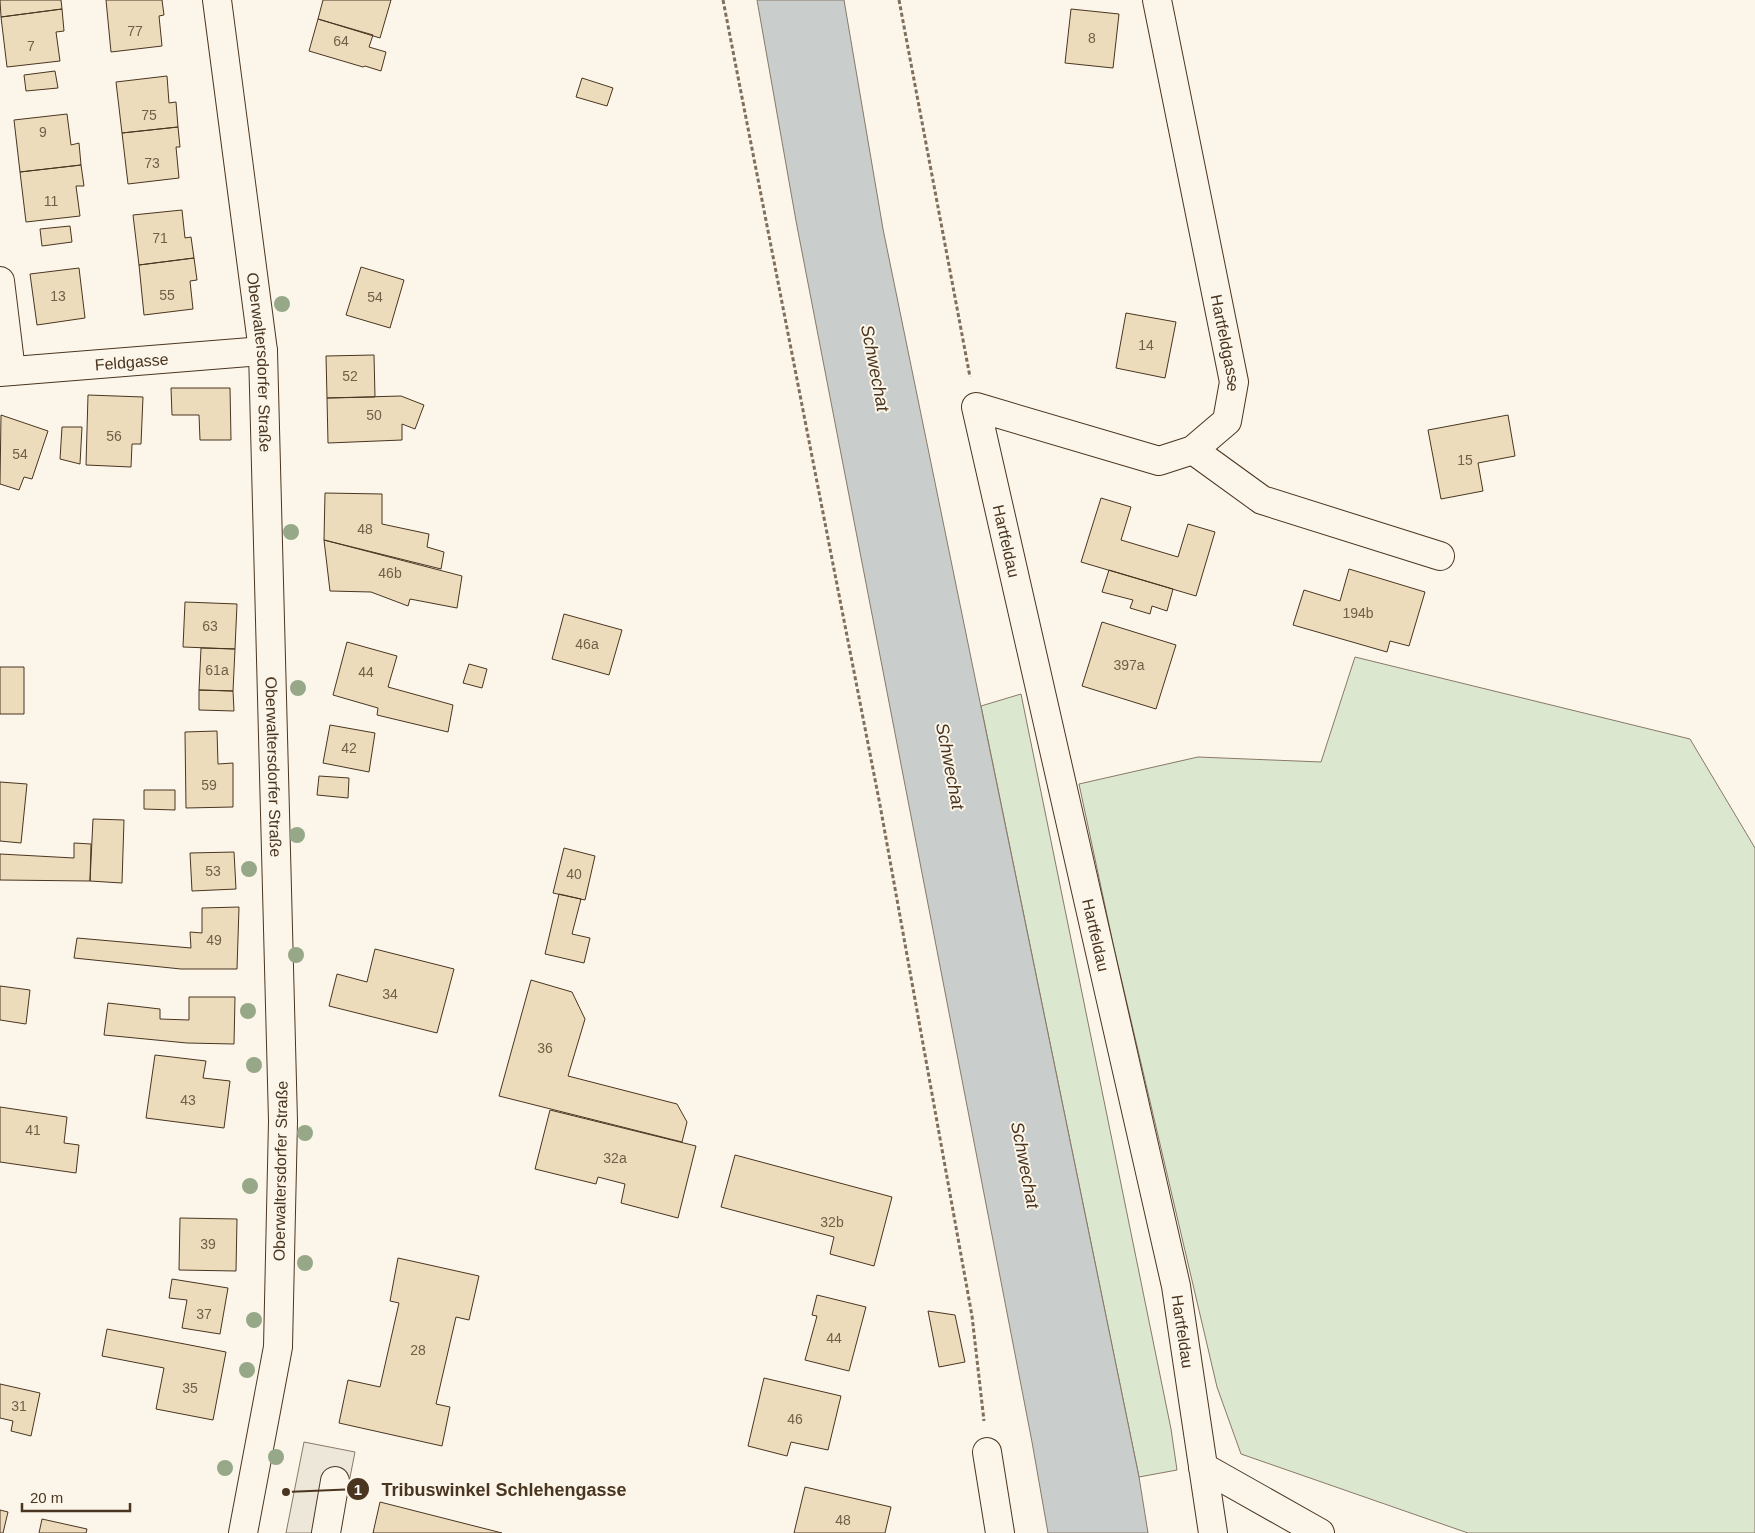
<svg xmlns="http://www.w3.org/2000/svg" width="1755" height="1533" viewBox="0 0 1755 1533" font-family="Helvetica,sans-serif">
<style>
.green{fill:#dce7d0;stroke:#887966}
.parking{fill:#ede7d9;stroke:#887966}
.water{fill:#c9cecd;stroke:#887966}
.building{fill:#ecdcbc;stroke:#4a3520}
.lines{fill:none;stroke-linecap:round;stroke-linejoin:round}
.minor-casing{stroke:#4a3520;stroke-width:30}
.path{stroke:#7f6f5c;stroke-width:3;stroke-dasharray:4 2.5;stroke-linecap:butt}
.minor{stroke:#fbf6e9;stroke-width:28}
.tree{fill:#96a887}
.labels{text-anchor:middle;stroke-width:4;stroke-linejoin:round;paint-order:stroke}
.number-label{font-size:14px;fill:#725f47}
.street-label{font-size:16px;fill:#4a3520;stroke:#fbf6e9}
.water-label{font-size:18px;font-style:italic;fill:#4a3520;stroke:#fbf6e9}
.leader{fill:none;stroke:#4a3520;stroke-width:2}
.callout-dot{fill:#4a3520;stroke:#fbf6e9;stroke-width:2}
.mark-label{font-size:15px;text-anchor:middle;font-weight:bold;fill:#fff}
.callout-label{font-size:18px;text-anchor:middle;font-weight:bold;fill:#4a3520;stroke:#fbf6e9;stroke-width:4;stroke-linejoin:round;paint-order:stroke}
</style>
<rect width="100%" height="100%" fill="#fbf6e9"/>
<path class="green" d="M1355 657 1690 739 1755 848V1533H1468L1241 1454 1217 1387 1114 948 1079 784 1198 757 1321 762Z
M1021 694 1171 1429 1177 1470 1139 1477 981 706Z"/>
<path class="parking" d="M304 1442 355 1452 339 1533H286Z"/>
<path class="water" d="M757 0H844L883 229 1139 1477 1148 1533H1048L1032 1442 796 221Z"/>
<path class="building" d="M0 0H61L62 9 1 17Z
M106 0H162L164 15 159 16 162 46 111 52Z
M323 0H391L380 38 318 19Z
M62 9 64 31 56 32 60 61 7 67 1 17Z
M1071 9 1119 14 1113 68 1065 63Z
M318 19 373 35 369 47 386 52 381 71 365 66 363 67 309 51Z
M55 71 58 88 26 91 24 75Z
M167 76 169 103 176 102 178 127 122 133 116 82Z
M582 78 613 88 607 106 576 97Z
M67 114 71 145 79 143 81 165 20 172 14 120Z
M178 127 180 147H176L179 178 128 184 122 133Z
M81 165 84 186H76L80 216 26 222 20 172Z
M182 210 185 238 191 237 194 258 139 265 133 215Z
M70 226 72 242 42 246 40 229Z
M194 258 197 280 190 281 193 309 144 315 139 265Z
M361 267 404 280 390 328 346 315Z
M79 268 85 318 37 325 30 274Z
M1126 313 1176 322 1165 378 1116 368Z
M374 355 375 397 327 398 326 356Z
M171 388H230L231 440H200L199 415H172Z
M88 395 143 397 141 444H132L131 467 86 465Z
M401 396 424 405 415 429 402 424V440L328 443 327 398Z
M1 415 48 431 32 479 24 477 19 490 0 484Z
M1508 415 1515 456 1478 463 1483 491 1441 499 1428 430Z
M62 427H82L80 464 60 459Z
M325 493 382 494V524L429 534 427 547 444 552 441 569 324 540Z
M1101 498 1131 507 1121 540 1178 557 1188 524 1215 532 1196 596 1081 562Z
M324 540 462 576 457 608 410 599 408 606 371 592 330 591Z
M1349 569 1425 592 1409 646 1390 641 1387 652 1293 625 1304 590 1340 601Z
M1109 570 1173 589 1167 611 1152 606 1150 614 1130 608 1133 600 1102 592Z
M185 602 237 604 235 649 183 647Z
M564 614 622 630 609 675 552 659Z
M1102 622 1176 645 1156 709 1082 686Z
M347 642 397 656 388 687 453 705 448 732 377 715 378 708 333 695Z
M201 648 235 649 233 691 199 690Z
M469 664 487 669 482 688 463 683Z
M0 667H24V714H0Z
M199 690 233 691 234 711 199 710Z
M330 725 375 733 369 772 323 763Z
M217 731 218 764 233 763V807L186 808 185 732Z
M319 776 349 778 348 798 317 795Z
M0 782 27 784 21 843 0 841Z
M144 790H175V810L144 809Z
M93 819 124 820 122 883 90 881Z
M74 843 91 844 90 881 0 880V854L74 858Z
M564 848 595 856 585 900 553 893Z
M234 852 236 889 192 891 190 853Z
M559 894 581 899 572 934 590 938 584 963 545 954Z
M239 907 237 969H181L74 958 77 938 191 948 190 932 202 933V908Z
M375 949 454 969 437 1033 329 1006 337 974 367 982Z
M531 980 572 992 585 1019 568 1076 677 1104 687 1122 682 1142 499 1096Z
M0 986 30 990 26 1024 0 1020Z
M189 997H235L234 1044 187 1043 104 1035 108 1003 160 1009V1019L189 1020Z
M155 1055 206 1061 203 1078 230 1081 224 1128 146 1118Z
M0 1107 67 1117 64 1143 79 1145 76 1173 0 1162Z
M550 1110 696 1146 678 1218 621 1203 625 1184 598 1177 596 1184 535 1169Z
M735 1155 892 1197 874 1266 830 1254 834 1237 721 1207Z
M180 1218 237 1219 236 1271 179 1270Z
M398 1258 479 1276 469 1320 456 1317 436 1404 450 1407 442 1446 339 1423 348 1380 380 1387 399 1303 390 1301Z
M172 1279 228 1288 220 1334 182 1328 187 1300 169 1298Z
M817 1295 866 1307 849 1371 805 1360 817 1316 812 1315Z
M928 1311 955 1315 965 1362 939 1367Z
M107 1329 226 1352 213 1420 156 1409 164 1368 102 1356Z
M764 1378 841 1396 828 1450 791 1442 787 1456 748 1446Z
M0 1384 40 1393 31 1436 11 1431 13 1421 0 1418Z
M805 1487 891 1507 885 1533H794Z
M380 1502 502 1533H373Z
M0 1510 8 1512 3 1533H0Z
M42 1519 87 1529 86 1533H39Z"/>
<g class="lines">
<g class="minor-casing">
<g id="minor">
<path id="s1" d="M217 0 263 351 283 1121 278 1347 243 1533"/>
<path id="s2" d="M1157 0 1234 382 1227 421 1193 450 1159 461 976 407 1176 1286 1213 1533"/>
<path d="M0 281 11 371"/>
<path id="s3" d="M0 372 263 351"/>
<path d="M1193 450 1262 500 1440 556"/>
<path d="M987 1452 1000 1533"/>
<path d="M1203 1467 1320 1533"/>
<path d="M326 1533 335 1481"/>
</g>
</g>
<path class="path" d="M723 0 880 805 972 1316 984 1421
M899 0 970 377"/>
<use href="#minor" class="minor"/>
</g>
<g class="tree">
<circle cx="282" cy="304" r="8"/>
<circle cx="291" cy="532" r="8"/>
<circle cx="298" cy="688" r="8"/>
<circle cx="297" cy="835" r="8"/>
<circle cx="249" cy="869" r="8"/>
<circle cx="296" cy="955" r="8"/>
<circle cx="248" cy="1011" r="8"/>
<circle cx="254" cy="1065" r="8"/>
<circle cx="305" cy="1133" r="8"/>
<circle cx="250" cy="1186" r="8"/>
<circle cx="305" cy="1263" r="8"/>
<circle cx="254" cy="1320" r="8"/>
<circle cx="247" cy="1370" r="8"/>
<circle cx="276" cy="1457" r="8"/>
<circle cx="225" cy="1468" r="8"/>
</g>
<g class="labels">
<g class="number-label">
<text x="135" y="36">77</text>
<text x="1092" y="43">8</text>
<text x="341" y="46">64</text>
<text x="31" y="51">7</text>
<text x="149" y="120">75</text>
<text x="43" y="137">9</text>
<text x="152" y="168">73</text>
<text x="51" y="206">11</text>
<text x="160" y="243">71</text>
<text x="167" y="300">55</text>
<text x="58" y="301">13</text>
<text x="375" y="302">54</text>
<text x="1146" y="350">14</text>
<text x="350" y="381">52</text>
<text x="374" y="420">50</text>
<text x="114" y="441">56</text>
<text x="20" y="459">54</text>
<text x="1465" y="465">15</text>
<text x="365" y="534">48</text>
<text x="390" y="578">46b</text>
<text x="1358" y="618">194b</text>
<text x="210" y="631">63</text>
<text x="587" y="649">46a</text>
<text x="1129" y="670">397a</text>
<text x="217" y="675">61a</text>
<text x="366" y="677">44</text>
<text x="349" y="753">42</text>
<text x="209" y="790">59</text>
<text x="213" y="876">53</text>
<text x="574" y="879">40</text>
<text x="214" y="945">49</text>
<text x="390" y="999">34</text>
<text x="545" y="1053">36</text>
<text x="188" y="1105">43</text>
<text x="33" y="1135">41</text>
<text x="615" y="1163">32a</text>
<text x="832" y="1227">32b</text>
<text x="208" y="1249">39</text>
<text x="204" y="1319">37</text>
<text x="834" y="1343">44</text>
<text x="418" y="1355">28</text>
<text x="190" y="1393">35</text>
<text x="19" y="1411">31</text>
<text x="795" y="1424">46</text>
<text x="843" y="1525">48</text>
</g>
<g class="street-label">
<text dy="6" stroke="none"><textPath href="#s2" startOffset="350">Hartfeldgasse</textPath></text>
<text dy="6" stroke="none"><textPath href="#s3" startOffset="132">Feldgasse</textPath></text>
<text dy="6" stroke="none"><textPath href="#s1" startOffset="365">Oberwaltersdorfer Straße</textPath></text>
<text dy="6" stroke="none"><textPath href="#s2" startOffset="838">Hartfeldau</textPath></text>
<text dy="6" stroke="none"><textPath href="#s1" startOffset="770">Oberwaltersdorfer Straße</textPath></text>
<text dy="6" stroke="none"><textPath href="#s2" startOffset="1242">Hartfeldau</textPath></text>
<text transform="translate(280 1171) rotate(-89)" y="6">Oberwaltersdorfer Straße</text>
<text dy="6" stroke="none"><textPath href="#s2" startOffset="1648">Hartfeldau</textPath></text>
</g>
<g class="water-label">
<text transform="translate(875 368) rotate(79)" y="6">Schwechat</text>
<text transform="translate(950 766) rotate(79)" y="6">Schwechat</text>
<text transform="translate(1025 1165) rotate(79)" y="6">Schwechat</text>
</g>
</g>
<path class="leader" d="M286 1492L358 1489"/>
<g class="callout-dot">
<circle cx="286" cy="1492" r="5"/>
<circle cx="358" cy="1489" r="12"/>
</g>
<g class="mark-label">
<text x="358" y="1495">1</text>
</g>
<g class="callout-label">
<text x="504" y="1496">Tribuswinkel Schlehengasse</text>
</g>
<path d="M22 1503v8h108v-8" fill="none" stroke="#4a3520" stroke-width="2.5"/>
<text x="30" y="1503" font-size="15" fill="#4a3520" stroke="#fbf6e9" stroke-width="4" paint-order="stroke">20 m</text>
</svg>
